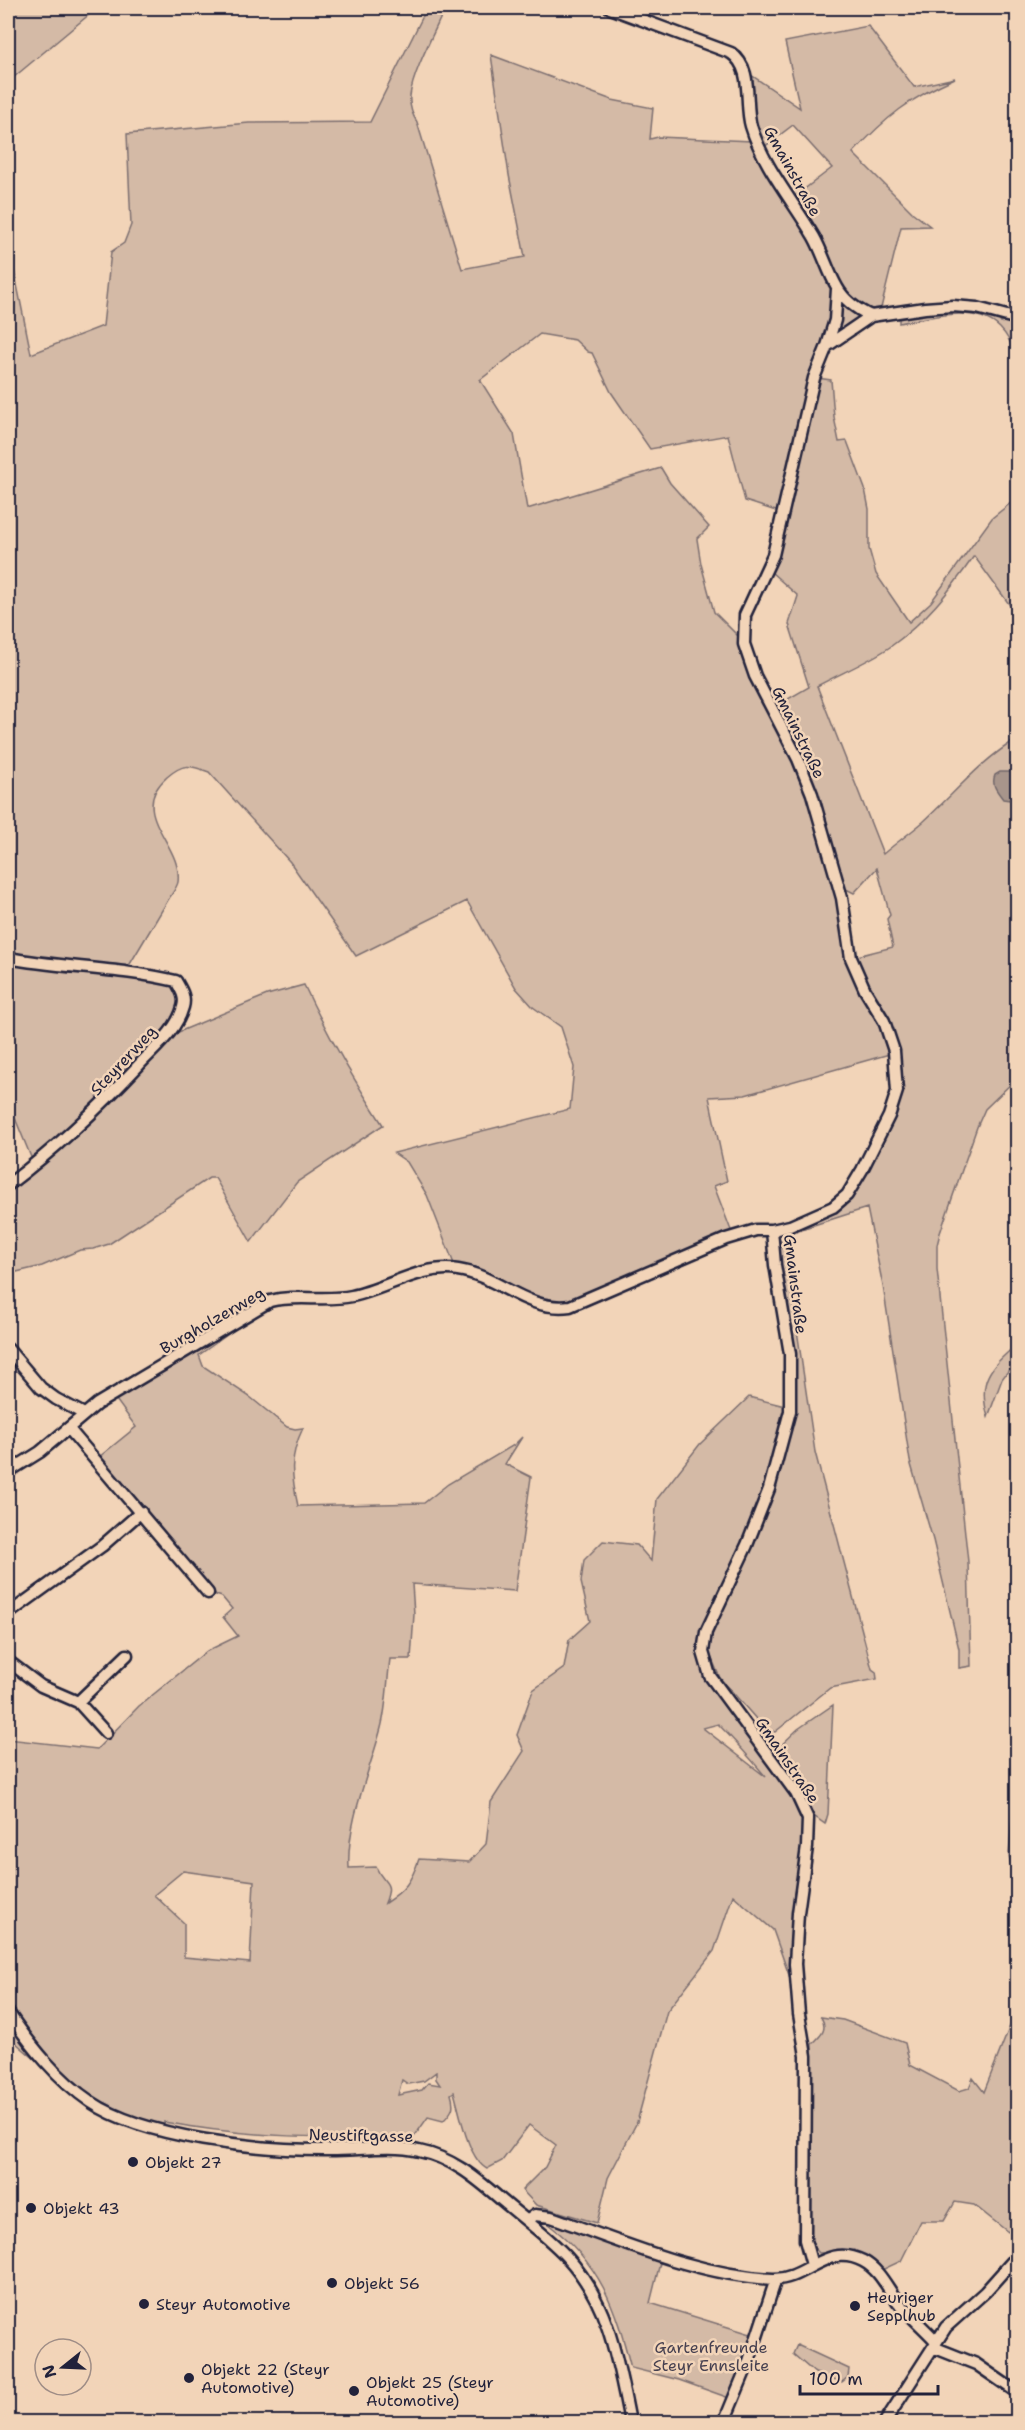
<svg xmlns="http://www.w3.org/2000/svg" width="1025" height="2430" viewBox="0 0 1025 2430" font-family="'Shantell Sans',sans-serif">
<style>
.green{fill:#d4baa6;stroke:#7b6e70;stroke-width:1.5;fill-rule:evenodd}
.water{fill:#a8958b;stroke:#72676b;stroke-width:1.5}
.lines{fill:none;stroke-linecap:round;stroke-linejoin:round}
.minor-casing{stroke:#22223b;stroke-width:15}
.minor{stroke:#f2d4b8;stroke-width:10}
.poi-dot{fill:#22223b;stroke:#f2d4b8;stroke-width:2}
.labels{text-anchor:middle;stroke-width:5;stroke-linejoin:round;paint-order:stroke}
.street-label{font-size:16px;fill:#22223b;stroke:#f2d4b8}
.poi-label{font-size:16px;fill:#22223b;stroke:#f2d4b8;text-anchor:start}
.park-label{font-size:16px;fill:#464050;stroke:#f2d4b8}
</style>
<rect width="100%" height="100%" fill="#f2d4b8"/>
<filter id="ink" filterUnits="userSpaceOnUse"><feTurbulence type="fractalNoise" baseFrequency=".0167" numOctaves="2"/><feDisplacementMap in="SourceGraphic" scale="12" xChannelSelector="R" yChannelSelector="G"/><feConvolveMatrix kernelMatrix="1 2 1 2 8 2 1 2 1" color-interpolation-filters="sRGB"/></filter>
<g filter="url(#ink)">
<path class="green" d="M8 8H97L8 82Z
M427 8H445C436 29 412 74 410 96 409 106 412 114 417 122L462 269 525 257 509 175 491 55 612 100 653 108 650 139 658 137 752 141 819 253 829 277 833 292 832 311 779 512 745 501 728 435 650 449 611 392 592 353 588 352 575 340 540 334 480 380 514 434 527 509 661 468 670 483 709 527 697 539 701 564 714 612 741 639 804 782 835 884 846 953 893 1053 745 1095 709 1097 727 1181 714 1186 732 1233 572 1302H543L466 1268 454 1264 427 1195 407 1162 394 1153 570 1109 574 1067 561 1027 533 1007 516 988 467 901 356 956 290 862 209 772C189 765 183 763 167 777 126 813 183 843 178 882 177 888 170 896 167 902 154 924 140 947 127 969L178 978C199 1004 186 1008 176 1033L267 995 304 985C327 1034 353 1079 383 1125L297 1182 251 1242 215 1178H209L109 1244 93 1249 80 1250 42 1266 8 1274V1182L33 1162 8 1101V240L31 354 103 326 111 252 124 243 131 225 127 134 249 123 370 122Z
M868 26 914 87 955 78C910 98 886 117 853 153L913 213 930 226 901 227 880 312 861 307 842 288 794 197 832 168 793 125 764 147 754 127 748 73 800 108 785 42Z
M840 300 858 314 859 320 835 335Z
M961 310 998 318 1001 323 1007 321 1017 324V357C1013 347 1008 336 1000 328 975 303 929 318 899 323V317Z
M817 378 831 380 834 417 839 442 847 441 865 489 869 509V549L876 574 909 622 931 602 992 518 1017 498V620L1009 604 974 556C950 591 925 622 890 647 868 662 841 673 817 686L883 854C896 843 910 833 923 822 954 794 980 761 1017 739V1078L985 1109 977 1127 940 1233 937 1245V1269L968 1562 971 1666 959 1668V1649L933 1540 910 1461 883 1286 867 1208 792 1232 784 1242 815 1452 872 1669 876 1672 877 1679 830 1688 775 1732 765 1729 720 1678 709 1652 711 1638 777 1475 793 1418 777 1250 785 1232 838 1207 884 1133 900 1063 853 957 893 947 887 919 890 915 877 868 854 893 842 887 774 707 809 687 789 624 798 596 771 572 780 544Z
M265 1308 199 1355 203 1366 250 1397 287 1427 295 1429 303 1428C289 1457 291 1475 298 1506L424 1503 448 1484 514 1445 522 1437 505 1464 531 1477 515 1591 412 1584 414 1614 411 1659H390C387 1681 387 1706 381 1728 370 1770 346 1825 349 1868L376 1867C384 1886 394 1880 385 1903 405 1890 411 1882 419 1859L469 1862 486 1844 491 1802 524 1751 517 1735 533 1690 564 1668 569 1640 590 1621 581 1582 584 1560 603 1541 637 1545 651 1561 657 1499 700 1444 749 1397 785 1406 789 1398 773 1465 750 1527 698 1645C702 1681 728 1704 748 1732 766 1758 782 1784 800 1810 809 1841 796 1871 793 1903 791 1928 791 1953 790 1978L773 1930 733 1895 714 1951 667 2011 637 2122 608 2178 597 2223 536 2205 522 2190 545 2167 556 2145 529 2125 502 2161 487 2169C468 2159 460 2113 454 2092L451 2094C455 2107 453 2111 443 2121L428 2117 414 2137C328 2138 248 2138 164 2122L168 2135 97 2113 8 2036V1739L97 1749 139 1706 207 1651 238 1636 223 1617 232 1609 222 1597 216 1595 99 1457 136 1427 114 1397ZM718 1724C735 1741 751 1759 766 1777L703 1728ZM183 1871 254 1881 250 1963 184 1957V1923L154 1895ZM436 2072V2079L440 2085 428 2083 422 2090 398 2095 402 2080 408 2084 424 2081Z
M1017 1344V1359L1002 1379 988 1417C977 1380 990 1368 1017 1344Z
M833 1705 828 1814 825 1824 811 1814 802 1791 793 1783 774 1752 798 1729Z
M1017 1754V1904L1009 1855Z
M1017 2008 1018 2218 1008 2232 974 2205 955 2202 944 2221H921L901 2261 884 2269 837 2252 819 2253 811 2244 812 2044C822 2035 828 2029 821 2017L843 2020 905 2043 910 2065 959 2091 969 2088 973 2078 984 2092Z
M550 2219 661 2259 650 2303 754 2335 732 2399 679 2380 631 2368C615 2306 601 2264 548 2224Z
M797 2345 849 2369 848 2377 842 2382 815 2373 793 2354Z"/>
<path class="water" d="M1000 772H1010L1017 777V801L1003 799C997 791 991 785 995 775Z"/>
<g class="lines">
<g class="minor-casing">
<path id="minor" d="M610 8 731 53C754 69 744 102 751 126 763 166 793 201 814 237 823 253 828 272 837 287 844 300 858 310 871 316
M827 346 871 316 925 308 953 306 977 308 1018 319
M8 958C63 968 121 968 176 981 181 990 186 997 183 1007 177 1030 155 1048 139 1065 98 1109 55 1149 8 1185
M772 1230 775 1265 790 1354V1411L769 1489 747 1545 706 1632 703 1652 710 1676 796 1793 808 1819 807 1847 798 1913 795 1964 799 2014 806 2056 805 2240 812 2265
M8 1349 41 1388 56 1399 84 1414
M69 1429 208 1593
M8 1472 40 1452 97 1404 270 1301C297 1294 324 1302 352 1296 387 1289 421 1264 458 1270 499 1276 526 1312 570 1306L726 1239 756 1230H772L790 1226 833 1207 847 1195 862 1170 889 1116 897 1091 894 1051 884 1021 865 990 851 958 842 898 812 794 798 759 755 676 744 644 745 615 773 555 814 378 827 346 835 320 837 289
M8 1614 102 1546 141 1512
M8 1661 41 1686 78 1702 106 1733
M78 1702 127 1655
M8 2012C31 2046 57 2079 91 2102 144 2138 259 2150 324 2150 355 2151 389 2144 419 2151 454 2158 478 2180 504 2202 524 2219 547 2236 566 2256 609 2302 618 2362 630 2422
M527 2221 535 2215 551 2217C623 2242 696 2275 773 2279 807 2280 826 2242 863 2261 880 2270 887 2288 898 2302 910 2316 924 2328 936 2341
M933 2347 976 2364 1018 2393
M724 2422 748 2364 776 2279
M885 2422 946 2327 985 2292 1018 2255"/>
</g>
<use href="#minor" class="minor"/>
</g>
</g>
<g class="poi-dot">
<circle cx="133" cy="2162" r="6"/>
<circle cx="31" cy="2208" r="6"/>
<circle cx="332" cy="2283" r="6"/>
<circle cx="144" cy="2304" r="6"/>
<circle cx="855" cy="2306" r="6"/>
<circle cx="189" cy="2378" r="6"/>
<circle cx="354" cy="2391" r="6"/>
</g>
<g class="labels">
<g class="street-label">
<text transform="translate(793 171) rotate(61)" y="6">Gmainstraße</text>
<text transform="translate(799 732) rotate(64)" y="6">Gmainstraße</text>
<text transform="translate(123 1060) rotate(-47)" y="6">Steyrerweg</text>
<text transform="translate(796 1284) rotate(83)" y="6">Gmainstraße</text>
<text transform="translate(212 1320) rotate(-30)" y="6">Burgholzerweg</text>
<text transform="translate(788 1760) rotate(56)" y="6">Gmainstraße</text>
<text transform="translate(361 2135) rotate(1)" y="6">Neustiftgasse</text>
</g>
<g class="poi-label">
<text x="145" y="2168">Objekt 27</text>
<text x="43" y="2214">Objekt 43</text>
<text x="344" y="2289">Objekt 56</text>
<text x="867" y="2303">Heuriger<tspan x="867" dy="18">Sepplhub</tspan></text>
<text x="156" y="2310">Steyr Automotive</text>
<text x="201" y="2375">Objekt 22 (Steyr<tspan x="201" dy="18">Automotive)</tspan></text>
<text x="366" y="2388">Objekt 25 (Steyr<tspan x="366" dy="18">Automotive)</tspan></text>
</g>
<g class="park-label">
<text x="711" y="2353">Gartenfreunde<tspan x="711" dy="18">Steyr Ennsleite</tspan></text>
</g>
</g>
<rect width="1025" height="2430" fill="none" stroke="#f2d4b8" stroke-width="30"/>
<rect x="15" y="15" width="995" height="2400" fill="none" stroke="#22223b" stroke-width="2" filter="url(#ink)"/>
<g transform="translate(63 2367) rotate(252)"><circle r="28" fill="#f2d4b8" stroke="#9f8d86" stroke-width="1.5"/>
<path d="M0-4.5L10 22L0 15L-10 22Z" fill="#22223b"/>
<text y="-9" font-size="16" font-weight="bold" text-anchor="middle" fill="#22223b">N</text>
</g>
<path d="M800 2385v9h138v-9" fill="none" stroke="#22223b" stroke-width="3"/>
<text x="809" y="2385" font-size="18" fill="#22223b" stroke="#f2d4b8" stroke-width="4.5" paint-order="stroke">100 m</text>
</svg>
